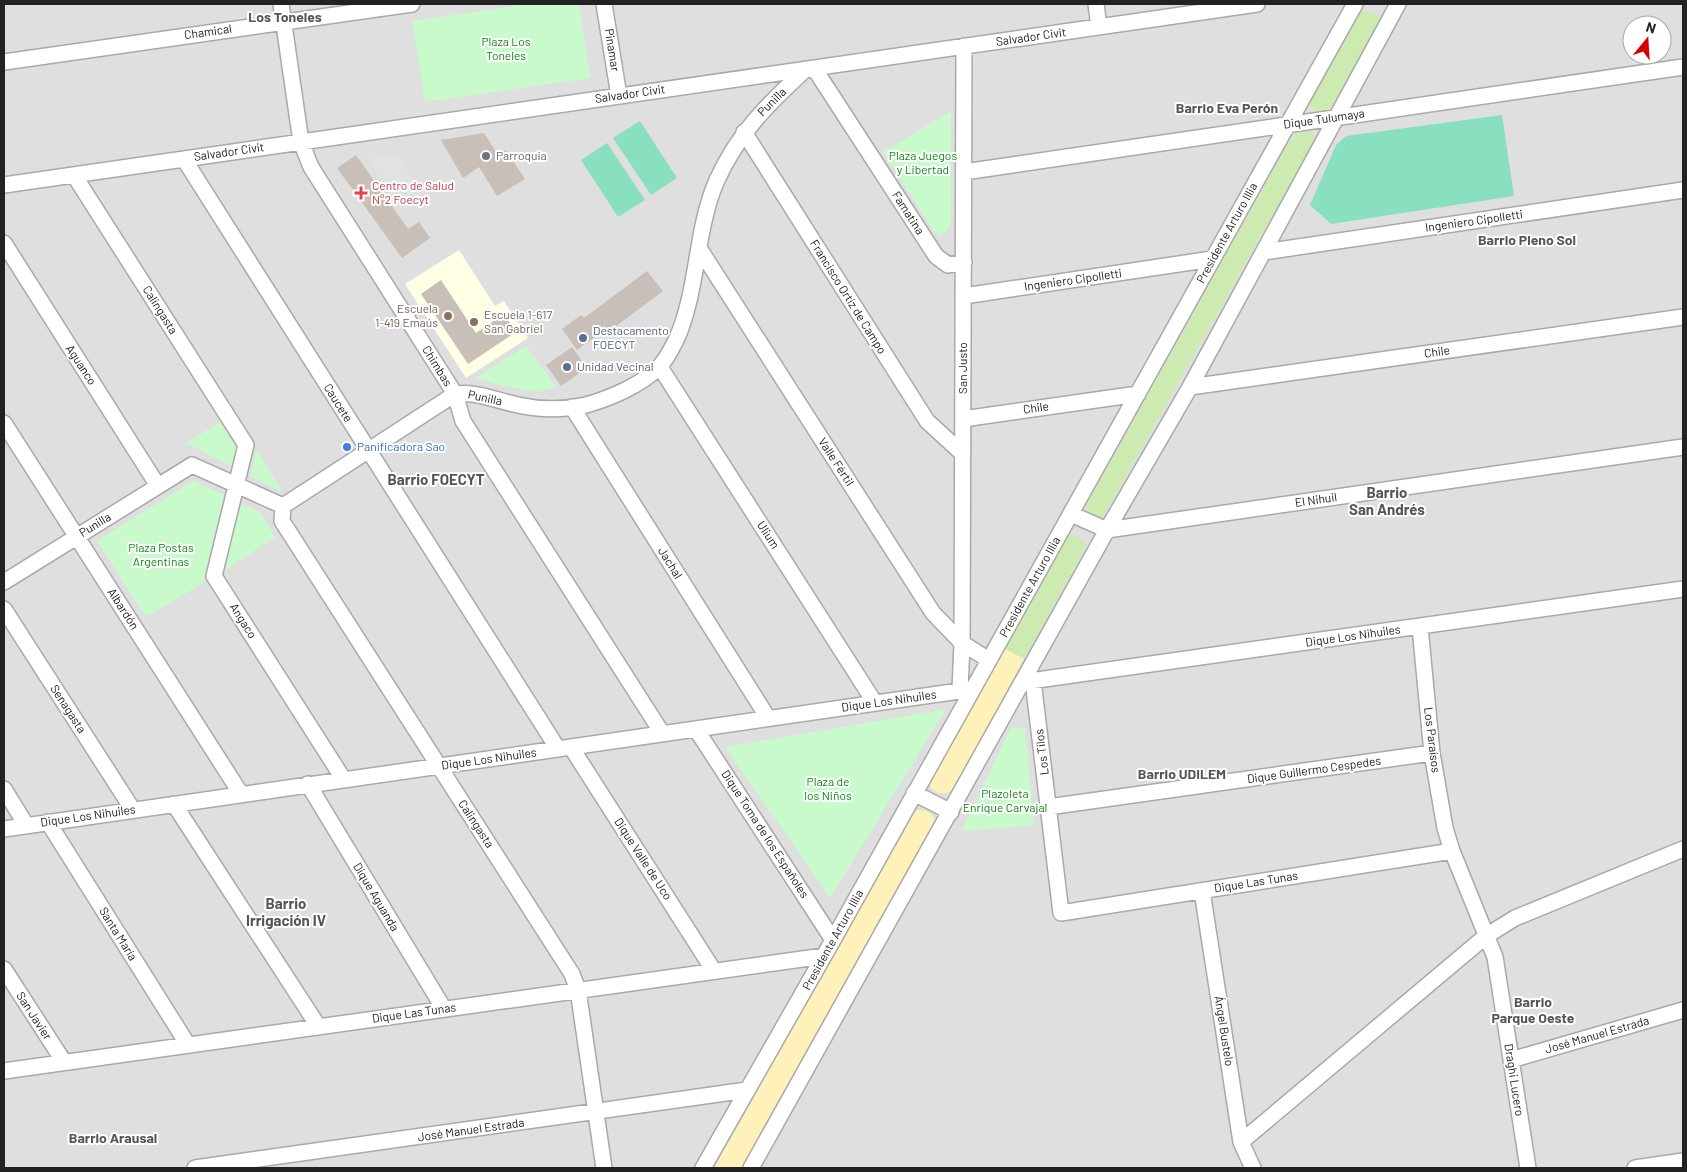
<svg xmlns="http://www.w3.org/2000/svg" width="1687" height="1172" viewBox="0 0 1687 1172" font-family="Barlow,sans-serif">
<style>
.residential{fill:#e0dfdf;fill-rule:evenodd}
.education{fill:#ffffe5}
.grass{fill:#cdebb0}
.sand{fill:#fff1ba}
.park{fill:#c8facc}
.pitch{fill:#88e0be}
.parking{fill:#e2e2e2}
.building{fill:#c7bfb8}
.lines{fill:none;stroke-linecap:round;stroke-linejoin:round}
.minor-casing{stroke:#a9a9a9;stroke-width:18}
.minor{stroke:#fff;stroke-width:15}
.worship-dot{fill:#6b7280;stroke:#fff;stroke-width:2}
.health-dot{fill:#e0444e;stroke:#fff;stroke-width:2}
.education-dot{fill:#8d6e63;stroke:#fff;stroke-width:2}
.service-dot{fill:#5c6f8a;stroke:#fff;stroke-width:2}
.shop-dot{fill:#3f7fe0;stroke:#fff;stroke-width:2}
.labels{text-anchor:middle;stroke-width:4;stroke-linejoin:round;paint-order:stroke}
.street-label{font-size:12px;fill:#222;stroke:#fff}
.park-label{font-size:12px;fill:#0c8416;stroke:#fff}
.worship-label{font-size:12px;fill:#5b616d;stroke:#fff;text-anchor:start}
.health-label{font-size:12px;fill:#be3a42;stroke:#fff;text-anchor:start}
.education-label{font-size:12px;fill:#785e54;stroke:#fff;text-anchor:end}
.service-label{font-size:12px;fill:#4e5e75;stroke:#fff;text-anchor:start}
.shop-label{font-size:12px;fill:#366cbe;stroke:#fff;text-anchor:start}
.neighbourhood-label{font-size:14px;font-weight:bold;fill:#555;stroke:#fff}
.quarter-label{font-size:15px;font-weight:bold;fill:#555;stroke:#fff}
</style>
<rect width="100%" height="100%" fill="#f2efe9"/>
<path class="residential" d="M4 4H1683V1161L1635 1168H4ZM1632 25H1662V55H1632Z"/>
<path class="education" d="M459 250 495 306 504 301 528 338 466 378 405 284Z"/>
<path class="grass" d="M1361 10 1384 16 1333 106 1327 111 1315 110 1309 105 1310 101Z
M1307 132 1314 135V141L1104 515 1102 518 1098 519 1087 514 1086 506 1289 142 1299 133Z
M1068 536C1078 535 1087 540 1084 550L1024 659 1003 648 1066 538Z"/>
<path class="sand" d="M1003 648 1024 659 954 789 947 793H938L931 788 930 779Z
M917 810C927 810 935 813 935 823L744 1168H714L910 817Z"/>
<path class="park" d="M529 4H579L590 78 425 102 412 21Z
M951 111V221C949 228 948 233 940 235L933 230 883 152Z
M526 346 556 387 537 392 495 384 476 378Z
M220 422 236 449 231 466 186 443Z
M257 449 282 492 250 476Z
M193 481 224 495 203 583 146 617 97 541Z
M245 505 260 512 275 537 225 570 239 508Z
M946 709 830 898 825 890 725 747Z
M1011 728H1025L1034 825 962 831Z"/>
<path class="pitch" d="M1502 115 1514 196 1331 224 1310 205 1336 145 1346 136Z
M640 121 677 178 651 195 613 138Z
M607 143 645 200 618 217 581 160Z"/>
<path class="parking" d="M397 155 422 194 398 206 367 159Z"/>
<path class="building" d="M484 133 498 155 506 150 525 179 497 196 479 167 463 178 441 140Z
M356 155 408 229 419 222 430 238 402 258 337 168Z
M647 271 663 291 611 330 609 327 577 350 562 329 581 315 584 318Z
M441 280 476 333 504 314 516 332 468 364 421 294Z
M572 347 587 368 561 386 546 365Z"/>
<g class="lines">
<g class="minor-casing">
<path id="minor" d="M281 4 301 142 311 167 455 394 463 421 662 733
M604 4 619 96
M1096 4 1099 27
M4 62 412 4
M814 68 936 256 948 265 964 262
M744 132 927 421 963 454
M184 159 558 749
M964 172 1683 67
M74 175 246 445 214 576 344 780
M4 185 1257 4
M4 243 158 486
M699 248 933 613 962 643 989 660
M1264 252 1683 190
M964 296 1212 259
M660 367 875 703
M1190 387 1683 317
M572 407 768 718
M963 419 1138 394
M4 423 241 794
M283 506 282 521 572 974 578 990 604 1168
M1071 514 1107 530 1683 447
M4 582 192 465 283 506 455 394C476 391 498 401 518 405 540 410 564 410 586 405 611 398 641 385 659 367 667 359 672 348 677 338 699 287 695 230 717 180 739 132 768 104 806 69
M4 609 133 810
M1420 627 1432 753 1445 828 1452 851 1495 957 1528 1168
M1033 681 1061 913 1452 851
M1023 682 1683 589
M960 690 962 643 964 46
M696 729 833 940
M571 747 714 971
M308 784 444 1009
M4 789 26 825
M914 793 951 812
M174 804 318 1026
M1048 807 1432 753
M48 822 188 1045
M4 829 973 689
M1202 891 1241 1142 1253 1168
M4 969 64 1062
M1511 1060 1683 1010
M4 1071 824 956
M1241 1142 1486 936 1515 918 1683 849
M195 1168 747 1090
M703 1168 833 940 1355 4
M751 1168 1107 530 1190 387 1398 4
M1635 1168 1683 1161"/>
</g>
<use href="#minor" class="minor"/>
</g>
<circle class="worship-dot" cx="486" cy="156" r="5"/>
<path class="health-dot" d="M358.5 185.5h5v5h5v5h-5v5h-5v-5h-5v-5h5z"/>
<g class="education-dot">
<circle cx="448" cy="316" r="5"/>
<circle cx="474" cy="322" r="5"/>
</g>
<g class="service-dot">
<circle cx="583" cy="338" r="5"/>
<circle cx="567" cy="367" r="5"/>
</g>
<circle class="shop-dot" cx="347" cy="447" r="5"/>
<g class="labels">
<g class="street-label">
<text transform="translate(208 32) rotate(-8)" y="4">Chamical</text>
<text transform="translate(1031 37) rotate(-8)" y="4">Salvador Civit</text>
<text transform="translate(612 50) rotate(81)" y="4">Pinamar</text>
<text transform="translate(630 94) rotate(-8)" y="4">Salvador Civit</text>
<text transform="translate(772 102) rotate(-45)" y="4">Punilla</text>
<text transform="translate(1324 119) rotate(-8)" y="4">Dique Tulumaya</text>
<text transform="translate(229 152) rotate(-8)" y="4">Salvador Civit</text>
<text transform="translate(908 213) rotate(57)" y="4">Famatina</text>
<text transform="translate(1474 221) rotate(-8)" y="4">Ingeniero Cipolletti</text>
<text transform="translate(1227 233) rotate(-61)" y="4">Presidente Arturo Illia</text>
<text transform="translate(1073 280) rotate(-8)" y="4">Ingeniero Cipolletti</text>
<text transform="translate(848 297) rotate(58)" y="4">Francisco Ortíz de Campo</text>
<text transform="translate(160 310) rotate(58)" y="4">Calingasta</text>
<text transform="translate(1437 352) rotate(-8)" y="4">Chile</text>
<text transform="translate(81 365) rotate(57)" y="4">Aguanco</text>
<text transform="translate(437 366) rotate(58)" y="4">Chimbas</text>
<text transform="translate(963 368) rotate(-90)" y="4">San Justo</text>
<text transform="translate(485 398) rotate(12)" y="4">Punilla</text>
<text transform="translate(338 403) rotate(58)" y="4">Caucete</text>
<text transform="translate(1036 408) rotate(-8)" y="4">Chile</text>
<text transform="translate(836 462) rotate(57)" y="4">Valle Fértil</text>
<text transform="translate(1316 500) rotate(-8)" y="4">El Nihuil</text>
<text transform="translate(95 525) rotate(-32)" y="4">Punilla</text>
<text transform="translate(768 535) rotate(57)" y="4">Ulium</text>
<text transform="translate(670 563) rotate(58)" y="4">Jachal</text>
<text transform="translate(1030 587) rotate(-61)" y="4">Presidente Arturo Illia</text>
<text transform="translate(123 609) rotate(57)" y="4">Albardón</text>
<text transform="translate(243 621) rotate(58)" y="4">Angaco</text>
<text transform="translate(1353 636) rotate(-8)" y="4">Dique Los Nihuiles</text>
<text transform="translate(889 701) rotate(-8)" y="4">Dique Los Nihuiles</text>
<text transform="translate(68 709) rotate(57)" y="4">Senagasta</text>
<text transform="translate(1432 740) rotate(83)" y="4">Los Paraísos</text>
<text transform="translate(1042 752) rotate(-97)" y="4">Los Tilos</text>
<text transform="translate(489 759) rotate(-8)" y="4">Dique Los Nihuiles</text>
<text transform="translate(1314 770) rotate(-8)" y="4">Dique Guillermo Cespedes</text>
<text transform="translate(88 816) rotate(-8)" y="4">Dique Los Nihuiles</text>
<text transform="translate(476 824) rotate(57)" y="4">Calingasta</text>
<text transform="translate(765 834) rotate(57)" y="4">Dique Toma de los Españoles</text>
<text transform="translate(643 859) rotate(57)" y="4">Dique Valle de Uco</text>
<text transform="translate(1256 882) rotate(-9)" y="4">Dique Las Tunas</text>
<text transform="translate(376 897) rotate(59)" y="4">Dique Aguanda</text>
<text transform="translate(118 934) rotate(58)" y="4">Santa María</text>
<text transform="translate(833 940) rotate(-61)" y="4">Presidente Arturo Illia</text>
<text transform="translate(414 1013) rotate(-8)" y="4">Dique Las Tunas</text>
<text transform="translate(34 1016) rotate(57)" y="4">San Javier</text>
<text transform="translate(1224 1031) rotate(81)" y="4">Ángel Bustelo</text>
<text transform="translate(1597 1035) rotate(-16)" y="4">José Manuel Estrada</text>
<text transform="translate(1514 1080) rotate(81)" y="4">Draghi Lucero</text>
<text transform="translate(471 1130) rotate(-8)" y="4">José Manuel Estrada</text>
</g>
<g class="park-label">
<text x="506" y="46">Plaza Los<tspan x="506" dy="14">Toneles</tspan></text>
<text x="923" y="160">Plaza Juegos<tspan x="923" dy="14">y Libertad</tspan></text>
<text x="161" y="552">Plaza Postas<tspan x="161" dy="14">Argentinas</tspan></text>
<text x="828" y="786">Plaza de<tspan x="828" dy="14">los Niños</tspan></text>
<text x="1005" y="798">Plazoleta<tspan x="1005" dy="14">Enrique Carvajal</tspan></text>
</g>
<g class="worship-label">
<text x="496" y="160">Parroquia</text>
</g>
<g class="health-label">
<text x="372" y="190">Centro de Salud<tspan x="372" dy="14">N°2 Foecyt</tspan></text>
</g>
<g class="education-label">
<text x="438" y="313">Escuela<tspan x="438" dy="14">1-419 Emaús</tspan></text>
<text x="484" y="319" text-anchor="start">Escuela 1-617<tspan x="484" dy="14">San Gabriel</tspan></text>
</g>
<g class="service-label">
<text x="593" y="335">Destacamento<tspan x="593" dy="14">FOECYT</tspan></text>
<text x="577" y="371">Unidad Vecinal</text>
</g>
<g class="shop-label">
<text x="357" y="451">Panificadora Sao</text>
</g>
<g class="neighbourhood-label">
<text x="285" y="22">Los Toneles</text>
<text x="1227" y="113">Barrio Eva Perón</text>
<text x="1527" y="245">Barrio Pleno Sol</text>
<text x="1182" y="779">Barrio UDILEM</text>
<text x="1533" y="1007">Barrio<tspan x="1533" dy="16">Parque Oeste</tspan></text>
<text x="113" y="1143">Barrio Arausal</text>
</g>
<g class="quarter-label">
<text x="436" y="485">Barrio FOECYT</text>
<text x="1387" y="498">Barrio<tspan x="1387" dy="17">San Andrés</tspan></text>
<text x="286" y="909">Barrio<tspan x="286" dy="17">Irrigación IV</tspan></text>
</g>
</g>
<rect width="1687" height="1172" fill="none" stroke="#222222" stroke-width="10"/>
<g transform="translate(1647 40) rotate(18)"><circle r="24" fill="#ffffff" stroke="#a7a7a7"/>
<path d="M0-4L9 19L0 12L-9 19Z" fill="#d40000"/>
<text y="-8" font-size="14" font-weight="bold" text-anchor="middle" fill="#222222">N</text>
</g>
</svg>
